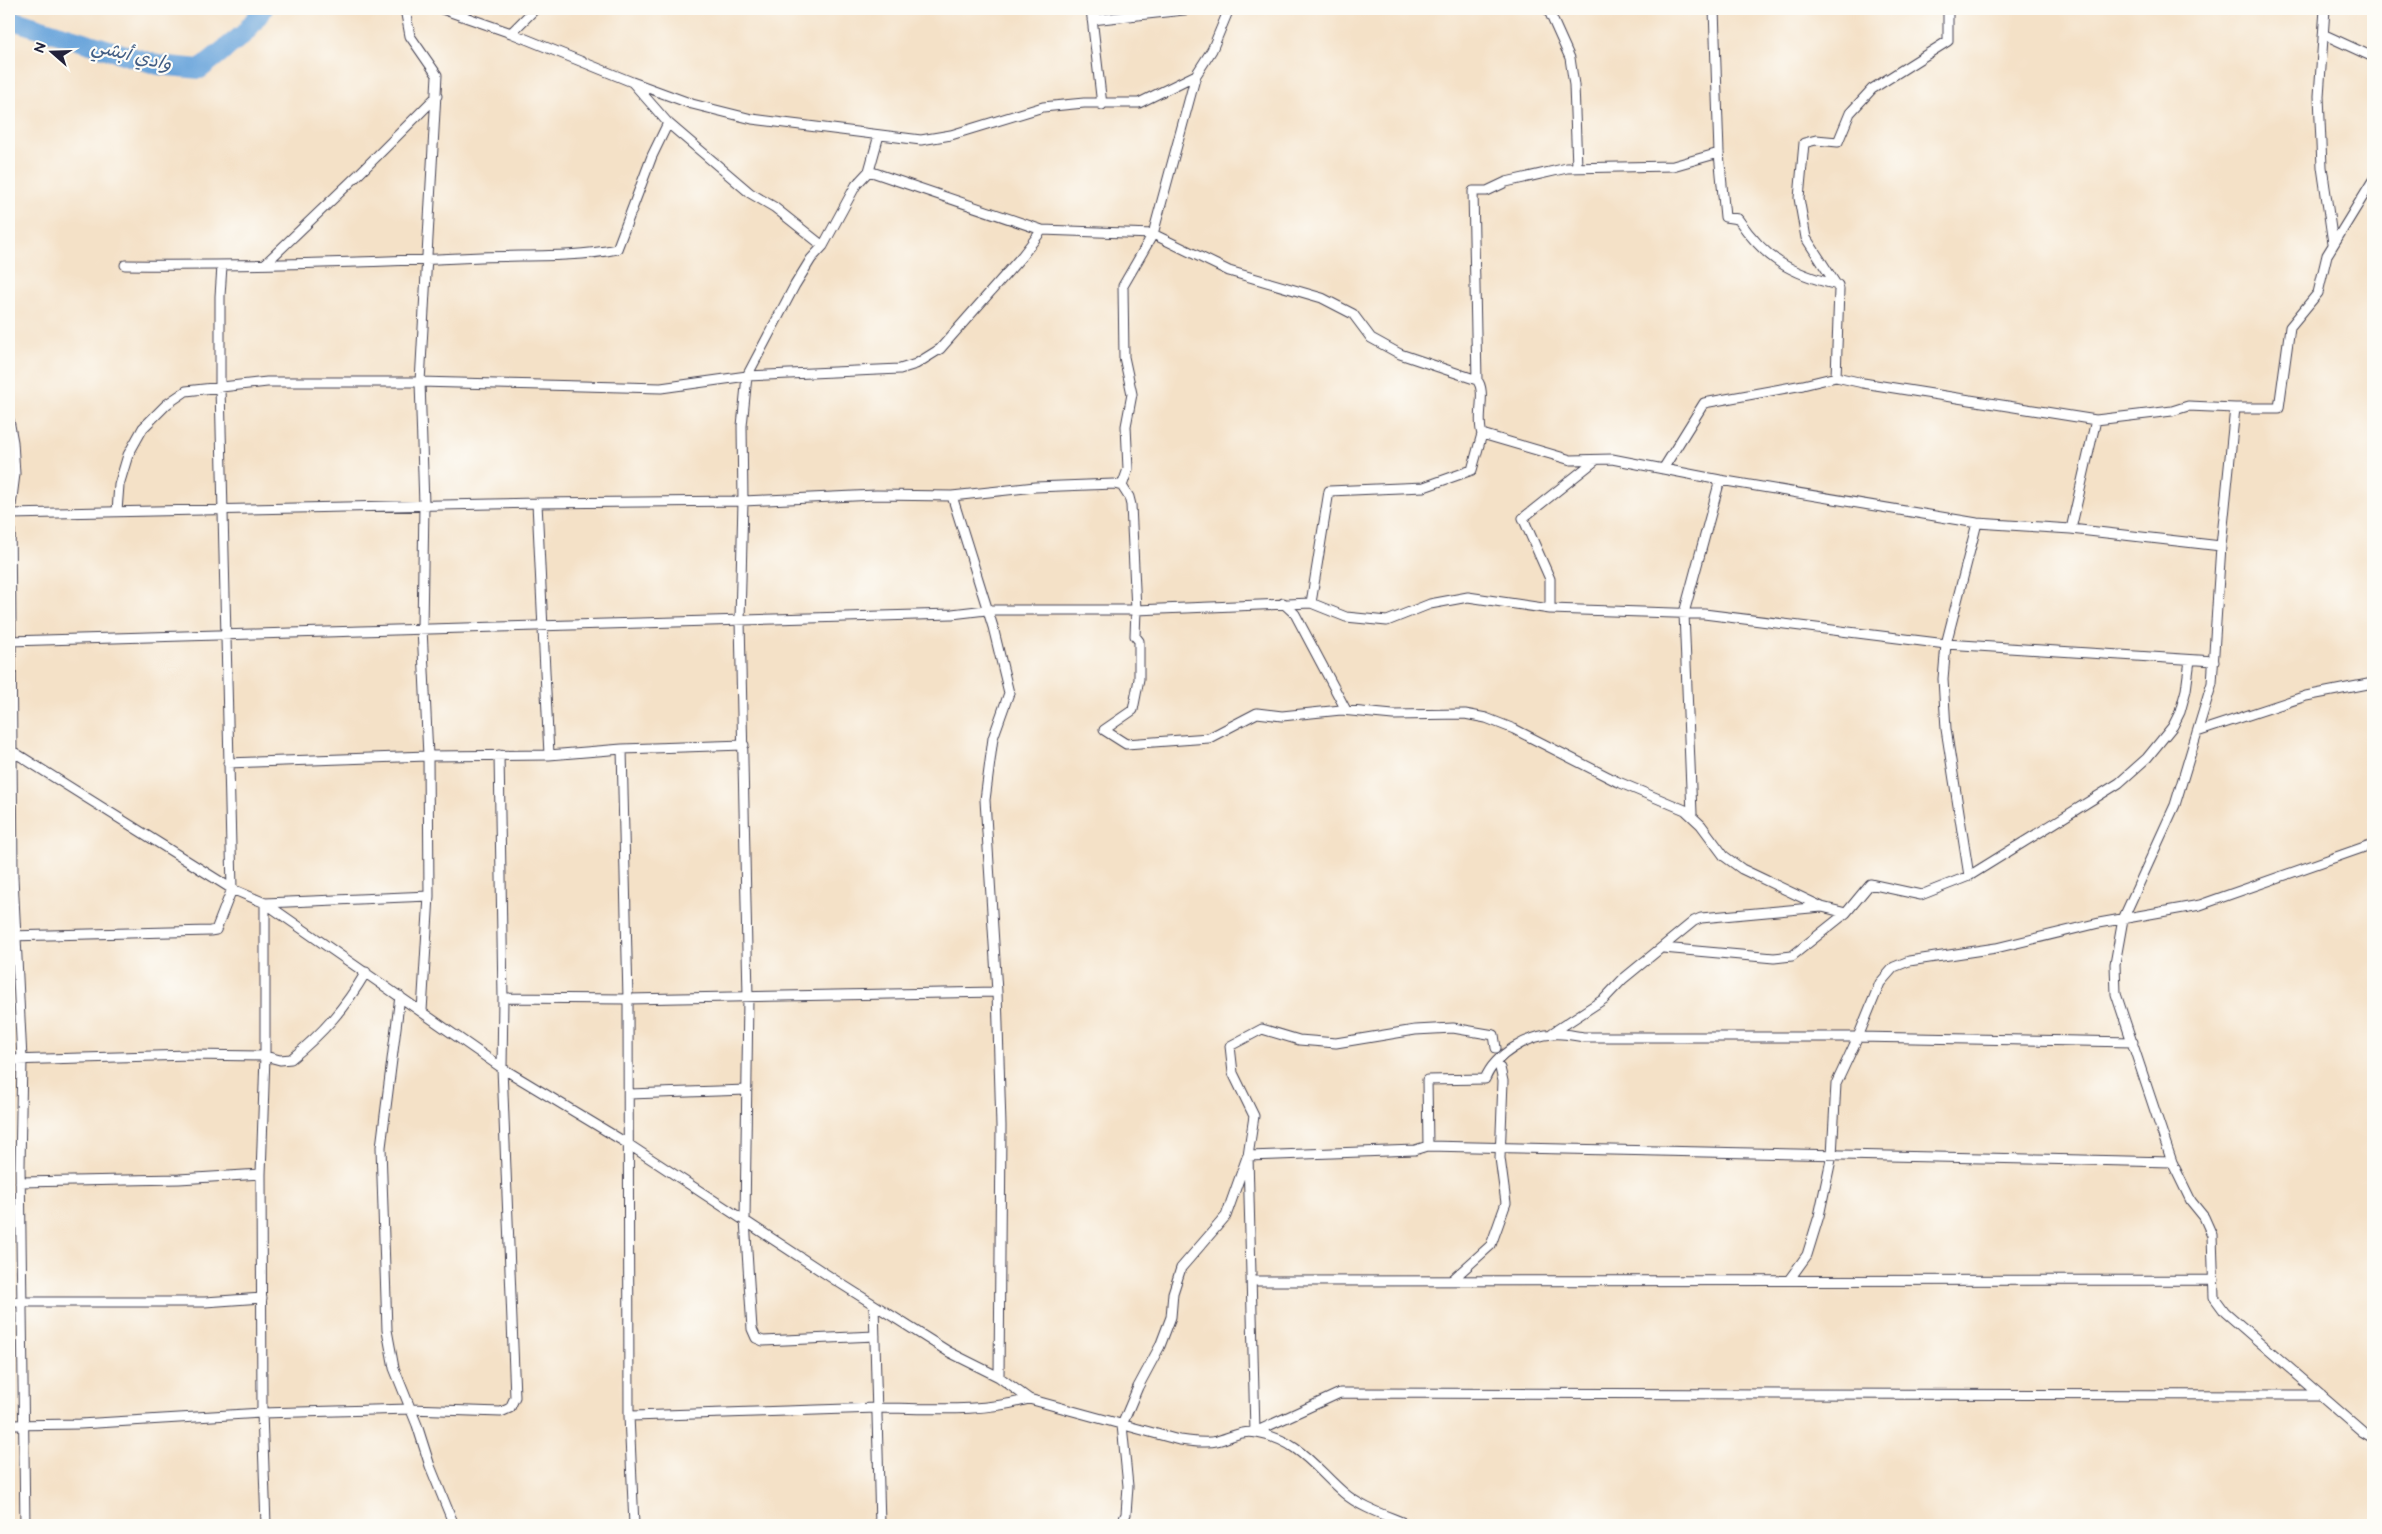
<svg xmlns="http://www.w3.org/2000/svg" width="2382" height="1534" viewBox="0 0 2382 1534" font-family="'Balsamiq Sans','Playpen Sans Arabic',sans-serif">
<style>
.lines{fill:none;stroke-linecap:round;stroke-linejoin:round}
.river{stroke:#6aa5db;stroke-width:20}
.minor-casing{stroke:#423f50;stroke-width:11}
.minor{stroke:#fff;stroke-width:9}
.labels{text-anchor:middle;stroke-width:4.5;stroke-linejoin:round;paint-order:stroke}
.water-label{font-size:19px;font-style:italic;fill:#425d83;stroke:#fdfcf7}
</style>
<rect width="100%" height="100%" fill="#fdfcf7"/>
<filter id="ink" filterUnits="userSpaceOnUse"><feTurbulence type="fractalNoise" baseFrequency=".02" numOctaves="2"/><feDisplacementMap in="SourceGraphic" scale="10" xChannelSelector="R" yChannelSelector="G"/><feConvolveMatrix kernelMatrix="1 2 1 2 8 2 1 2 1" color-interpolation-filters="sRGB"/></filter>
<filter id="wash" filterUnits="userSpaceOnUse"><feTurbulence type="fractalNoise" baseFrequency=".0096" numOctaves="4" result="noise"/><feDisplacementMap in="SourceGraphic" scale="20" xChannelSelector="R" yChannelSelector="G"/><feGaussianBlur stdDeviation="1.12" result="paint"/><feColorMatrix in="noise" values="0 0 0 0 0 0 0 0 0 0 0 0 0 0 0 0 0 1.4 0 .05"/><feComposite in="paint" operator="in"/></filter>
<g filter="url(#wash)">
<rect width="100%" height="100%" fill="#f4e1c7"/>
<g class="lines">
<path class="river" d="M9 19 158 65 200 69 245 33 263 9"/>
</g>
</g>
<g filter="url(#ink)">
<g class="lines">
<g class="minor-casing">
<path id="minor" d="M405 9 410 36 437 75 420 382 424 505 422 628 428 756 429 896 422 1011
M442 9 511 33 632 82 692 104 752 119 921 140 951 135 1043 107 1084 103H1139L1196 75 1212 50 1229 9
M1091 9 1102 105
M1548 9 1570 58 1574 85 1577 167
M1714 9 1719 153 1725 217 1738 219C1765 259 1791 274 1838 285
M1948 9V41L1872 89 1850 113 1838 142 1816 140 1804 143 1799 198 1806 238 1839 289 1836 377 1863 383 2096 420
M2325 9 2319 96 2322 167 2333 243
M1092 20 1193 9
M511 33 535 9
M2325 35 2373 57
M633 83 668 123 750 193 774 207 823 246
M869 171 1042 230 1153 234 1229 271 1322 298 1353 314 1371 338 1400 354 1477 380C1487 391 1476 418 1482 434L1571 460 1612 459 1720 480 1977 523 2071 529 2096 420 2172 411 2188 406 2235 408
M2373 180 2327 255 2318 293 2290 327 2279 408H2235L2221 546 2212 683 2175 805 2123 919 2115 964 2116 994 2172 1162 2191 1201 2204 1217 2212 1235 2214 1297 2225 1312 2363 1432 2373 1438
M265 264 360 173 437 96
M125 265C243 266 362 263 481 257 526 255 573 258 617 249L652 156 668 123
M1477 380 1473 191H1487L1506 182 1567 168 1673 166 1719 153
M9 420 13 442 15 474 10 514 12 751 13 877 22 1059 20 1166 25 1525
M1663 469 1704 403 1803 385 1836 377
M1122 486 1128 469 1126 426 1132 394 1124 357 1123 286 1153 234 1196 75
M952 496 993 627 1009 693 993 738 985 800 997 992 1001 1126 999 1377
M537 503 549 755
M117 511 119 485 128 455 143 428 167 404 186 391 267 382H420L661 388 747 376 900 369 916 364 940 349 1022 256 1042 230
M9 514 537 503 743 501 876 495 952 496 1035 487 1114 484 1122 486 1129 497 1131 505 1136 610 1135 636 1139 641V679L1133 710 1104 730 1126 744 1209 738 1257 713 1282 716 1341 710 1393 715 1465 714 1486 718 1514 729 1616 781 1685 810 1701 825 1724 856 1742 869 1822 907
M2071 529 2221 546
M1283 603 1295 614 1346 710
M1311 603 1329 491 1424 487 1472 470 1482 434
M1550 609V579L1523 518 1596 460
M9 641 952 614 986 610H1136L1311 603 1346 617 1387 621 1430 604 1468 597 1550 609 1704 614 1946 644 2214 661
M2197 732 2306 696 2373 683
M9 749 232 889 265 903 502 1068 628 1144 835 1280 949 1352 999 1377 1029 1399 1179 1440C1191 1441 1205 1444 1217 1441 1231 1437 1242 1430 1257 1433 1299 1440 1315 1468 1344 1493 1361 1508 1388 1516 1409 1525
M622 749 628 999 629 1416 634 1525
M228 763 428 756 549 755 622 749 744 745
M1692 814 1684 613 1720 480
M1969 876 1946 729 1943 679 1946 644 1977 523
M9 936 210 931 216 930 232 889 220 387V296L222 266
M1663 948 1774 958 1792 956 1846 913 1870 884 1921 895 1969 876 2119 783 2147 758 2173 726 2180 712 2186 690 2190 660
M400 996 381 1147 387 1330 394 1368 417 1425 430 1466 454 1525
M503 998 628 999 997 992
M1552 1033 1604 999 1623 979 1694 921 1701 918 1822 907 1846 913
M1496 1048 1494 1035 1453 1028 1415 1030 1336 1043 1299 1040 1262 1029 1230 1046 1233 1073 1254 1116 1248 1156 1255 1432 1340 1393 2321 1395
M9 1060 190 1055 265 1056 280 1060 291 1059C323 1033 345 1008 366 972
M629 1094 747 1090
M1428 1146 1427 1080 1485 1079C1495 1054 1529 1035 1554 1034 1564 1033 1575 1036 1585 1037H1858L2133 1042
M1248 1156 1415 1150 1428 1146 2172 1162
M20 1182 179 1179 261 1174
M1789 1280 1807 1255 1819 1216 1832 1155 1836 1084 1858 1037 1880 983 1894 967 1909 961 1996 948 2099 923 2200 905 2373 844
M1251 1281 2214 1280
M1451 1281 1491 1245 1506 1203 1500 1158 1503 1081 1500 1068
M9 1302H205L262 1298
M874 1305 880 1525
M875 1336 763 1341 756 1338 752 1329 745 1220 748 997 740 620 743 501 742 426 747 376 795 285 811 259 823 246 856 185 869 171 879 135
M629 1416C712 1414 795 1410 877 1408 929 1408 978 1413 1029 1399
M9 1425 80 1424 262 1413 410 1409 501 1412 510 1408 515 1397 502 1068 503 998 499 755
M266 1525 262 1413 261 1174 265 1056V903L429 896
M1121 1525 1126 1514 1128 1486 1122 1425 1138 1387 1160 1346 1171 1317 1173 1293 1181 1268 1226 1216 1247 1157"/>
</g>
<use href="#minor" class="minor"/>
</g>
</g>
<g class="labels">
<g class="water-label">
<text transform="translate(132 54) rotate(14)" y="7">وادي أبشي</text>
</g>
</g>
<rect width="2382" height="1534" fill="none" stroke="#fdfcf7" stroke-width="30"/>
<g transform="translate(52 52) rotate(290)" stroke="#fdfcf7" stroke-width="4" paint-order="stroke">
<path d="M0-4L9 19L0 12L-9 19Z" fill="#22223b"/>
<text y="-8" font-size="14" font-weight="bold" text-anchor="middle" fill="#22223b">N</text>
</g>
</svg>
